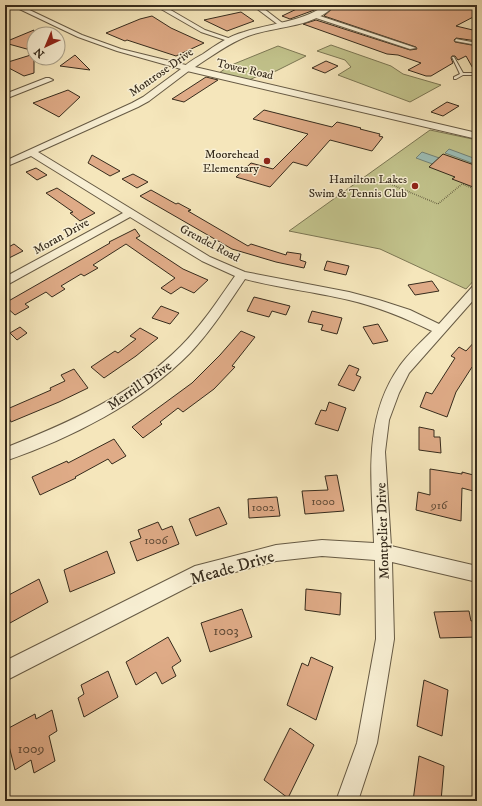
<svg xmlns="http://www.w3.org/2000/svg" width="482" height="806" viewBox="0 0 482 806" font-family="'IM FELL DW Pica',serif">
<style>
.green{fill:#c2c38c;stroke:#7c7754}
.water{fill:#9dbeb6;stroke:#748378}
.building{fill:#dfab87;stroke:#362b1c}
.lines{fill:none;stroke-linecap:round;stroke-linejoin:round}
.service-casing{stroke:#665a44;stroke-width:2}
.minor-casing{stroke:#665a44;stroke-width:2}
.tertiary-casing{stroke:#665a44;stroke-width:2}
.path{stroke:#362b1c;stroke-width:1.5;stroke-dasharray:0.5 1.5;stroke-linecap:butt}
.service{fill:#f8efd3;fill-rule:evenodd}
.minor{fill:#f8efd3;fill-rule:evenodd}
.tertiary{fill:#f8efd3;fill-rule:evenodd}
.poi-dot{fill:#8f2418;stroke:#f8efd3;stroke-width:1.5}
.labels{text-anchor:middle;stroke-width:3;stroke-linejoin:round;paint-order:stroke}
.far-street-label{font-size:12px;fill:#362b1c;stroke:#f8efd3}
.far-poi-label{font-size:12px;fill:#362b1c;stroke:#f8efd3;text-anchor:end}
.number-label{font-size:12px;fill:#604b37}
.street-label{font-size:14px;fill:#362b1c;stroke:#f8efd3}
.near-number-label{font-size:14px;fill:#604b37}
.near-street-label{font-size:17px;fill:#362b1c;stroke:#f8efd3}
</style>
<rect width="100%" height="100%" fill="#f5e6bb"/>
<filter id="stains"><feTurbulence type="fractalNoise" baseFrequency=".005" numOctaves="4"/><feColorMatrix values="0 0 0 0 .2 0 0 0 0 .09 0 0 0 0 .02 0 0 0 .5 -.17"/></filter>
<radialGradient id="worn" r=".72"><stop offset=".6" stop-color="#630" stop-opacity="0"/><stop offset="1" stop-color="#630" stop-opacity=".3"/></radialGradient>
<path class="green" d="M331 45 391 66 403 74 441 85 410 102 338 75 351 67 345 60 317 51Z
M278 46 306 56 276 71 258 76 249 80 219 73 229 66Z
M430 130 477 140V277L466 289 380 249 289 231Z"/>
<path class="water" d="M449 149 476 159 472 163 445 153Z
M422 152 477 171 471 178 416 158Z"/>
<path class="building" d="M305 5 317 9 290 19 282 16Z
M336 5H477V15L456 26 477 31V41L456 38 454 40 455 42 477 46V72H475L466 56 458 60 455 56H452L451 58 453 63 431 76H426L408 70 421 63 398 55 387 54 303 24 316 20 410 50 417 49 416 47 324 16Z
M241 12 254 21 227 31 204 20Z
M152 16 171 28 204 43 176 56 127 40 125 41 106 33 140 19Z
M34 30V51L5 43V42Z
M34 54V73L24 76 5 66V63Z
M75 55 90 70 60 66Z
M326 61 338 66 325 73 312 68Z
M206 77 218 80 184 102 172 99Z
M68 90 80 97 59 117 33 103Z
M447 102 459 106 443 116 431 112Z
M264 110 332 127 337 122 361 128 360 129 380 134 379 136 383 137 372 151 330 140 307 166 293 162 270 187 236 177 251 163 273 169 308 134 253 119Z
M443 154 477 166V183L473 187 452 179 455 177 429 167Z
M92 155 120 171 110 176 88 163Z
M36 168 47 175 37 180 26 172Z
M133 174 148 182 137 188 122 179Z
M57 188 80 203 95 213 80 221 70 213 73 212 46 193Z
M151 190 176 204 178 203 191 210 188 211 248 246 251 244 286 255 287 252 301 254 300 260 306 262 304 268 276 262 232 249 140 196Z
M135 229 140 236 136 238 183 269 208 280 194 293 181 287 171 294 161 288 175 278 126 244 93 265 98 268 84 276 81 274 61 286 65 289 52 297 46 292 25 304 29 307 15 315 5 306V303L110 243 109 242Z
M14 244 23 251 5 260V249Z
M327 261 349 266 346 275 324 270Z
M432 281 439 291 415 295 408 285Z
M254 297 290 306 286 315 272 311 269 317 247 311Z
M161 306 179 313 170 324 152 318Z
M312 311 342 318 337 334 321 330 323 325 308 322Z
M378 324 388 341 373 344 363 327Z
M20 327 27 333 17 340 10 333Z
M140 328 158 338 136 356 104 378 91 367 115 351 118 353 136 339 130 336Z
M241 331 255 337 232 366 235 367 214 389 183 412 178 408 160 422 162 424 143 438 132 427 192 383 220 355Z
M477 339V370L472 367 456 392 447 417 420 407 426 392 432 394 455 358 451 356 459 347 466 351Z
M349 365 359 369 356 375 361 377 354 391 338 385Z
M74 369 88 388 59 402 11 422 5 410 51 390 50 388 65 381 61 375Z
M329 402 346 408 338 431 315 424 321 410 326 411Z
M419 427 434 430V437H440L441 453 419 450Z
M114 439 126 456 112 464 108 459 75 477 76 478 40 495 32 477 67 461 68 463Z
M430 469 462 474V472L477 476V492L462 488 461 521 416 510 418 492 430 495Z
M337 475 344 511 305 514 302 491 328 490 325 476Z
M277 497 280 516 249 518 248 499Z
M219 507 227 524 196 536 189 519Z
M158 522 162 530 172 526 179 544 137 561 130 542 141 538 138 530Z
M107 551 115 573 70 592 64 570Z
M39 579 48 602 10 623 5 610V597Z
M306 589 341 593 340 615 305 610Z
M242 609 252 637 210 652 201 623Z
M469 611 471 621 477 620V637L440 638 434 612Z
M168 637 181 661 172 667 176 676 162 684 156 672 136 685 126 662Z
M311 657 333 667 316 720 287 705 302 663 308 666Z
M108 671 118 697 84 717 78 698 84 694 81 685Z
M424 680 448 690 442 736 417 726Z
M52 710 57 731 49 736 55 761 34 773 31 760 15 770 5 730 35 714 36 719Z
M290 728 314 745 288 798 264 780Z
M419 756 444 766 441 801H413Z"/>
<g class="lines">
<g class="service-casing">
<path id="service" d="M456 39 477 43V45L455 41Z
M452 57H454L463 73H477V75H463L456 79H454V77L460 74Z"/>
</g>
<g class="minor-casing">
<path id="minor" d="M11 5H19L82 35 121 49 190 66V70L149 101 138 107 38 152 210 257 245 272 349 292 379 300 410 310 439 324 473 286 477 285V296L409 373 399 393 389 420 385 452 391 546 477 566V582L392 562 394 639 377 743 358 801H336L357 743 376 639 375 560 322 556 276 561 198 582 5 681V661L195 566 276 545 322 540 374 543C372 482 362 420 399 367 408 354 421 342 432 331 405 318 379 307 349 300 315 292 279 288 245 279 228 304 211 331 190 353 142 402 70 439 5 461V448C68 423 132 395 181 346 202 325 218 300 235 276L202 261 130 217 5 286V277L123 213 31 156 5 167V161L132 103 143 97 181 69 117 51 78 37Z
M154 5H162L205 30 234 40 231 42 201 32Z
M252 5H259L285 25 280 26Z
M313 15H317L416 48 410 49 313 17Z
M46 78H49L53 80 5 99V94Z"/>
</g>
<g class="tertiary-casing">
<path id="tertiary" d="M326 5H335C314 28 275 26 248 36 229 43 212 56 195 67L477 133V139L187 71 183 68C188 62 196 58 203 54 216 45 229 36 244 32 272 23 301 22 326 5Z"/>
</g>
<path class="path" d="M383 181 438 204 462 184 477 190"/>
<use href="#service" class="service"/>
<use href="#minor" class="minor"/>
<use href="#tertiary" class="tertiary"/>
</g>
<g class="poi-dot">
<circle cx="267" cy="161" r="4"/>
<circle cx="415" cy="186" r="4"/>
</g>
<g class="labels">
<g class="far-street-label">
<text transform="translate(245 69) rotate(13)" y="4">Tower Road</text>
<text transform="translate(161 72) rotate(-35)" y="4">Montrose Drive</text>
<text transform="translate(61 236) rotate(-29)" y="4">Moran Drive</text>
<text transform="translate(210 243) rotate(28)" y="4">Grendel Road</text>
</g>
<g class="far-poi-label">
<text x="259" y="158">Moorehead<tspan x="259" dy="14">Elementary</tspan></text>
<text x="407" y="183">Hamilton Lakes<tspan x="407" dy="14">Swim &amp; Tennis Club</tspan></text>
</g>
<g class="number-label">
<text x="323" y="505">1000</text>
<text x="439" y="509">916</text>
<text x="263" y="511">1002</text>
<text x="156" y="544">1006</text>
</g>
<g class="street-label">
<text transform="translate(139 385) rotate(-35)" y="5">Merrill Drive</text>
<text transform="translate(382 531) rotate(-92)" y="5">Montpelier Drive</text>
</g>
<g class="near-number-label">
<text x="226" y="635">1003</text>
<text x="31" y="753">1009</text>
</g>
<g class="near-street-label">
<text transform="translate(232 567) rotate(-16)" y="6">Meade Drive</text>
</g>
</g>
<rect width="482" height="806" fill="none" stroke="#f5e6bb" stroke-width="20"/>
<rect x="6" y="6" width="470" height="794" fill="none" stroke="#362b1c" stroke-width="2"/>
<rect x="10" y="10" width="462" height="786" fill="none" stroke="#362b1c"/>
<g transform="translate(46 46) rotate(224)"><circle r="19" fill="#f8efd3" stroke="#aaa18a"/>
<path d="M0-3L7 15L0 10L-7 15Z" fill="#8f2418"/>
<text y="-6" font-size="11" font-weight="bold" text-anchor="middle" fill="#362b1c">N</text>
</g>
<rect width="100%" height="100%" filter="url(#stains)"/>
<rect width="100%" height="100%" fill="url(#worn)"/>
</svg>
